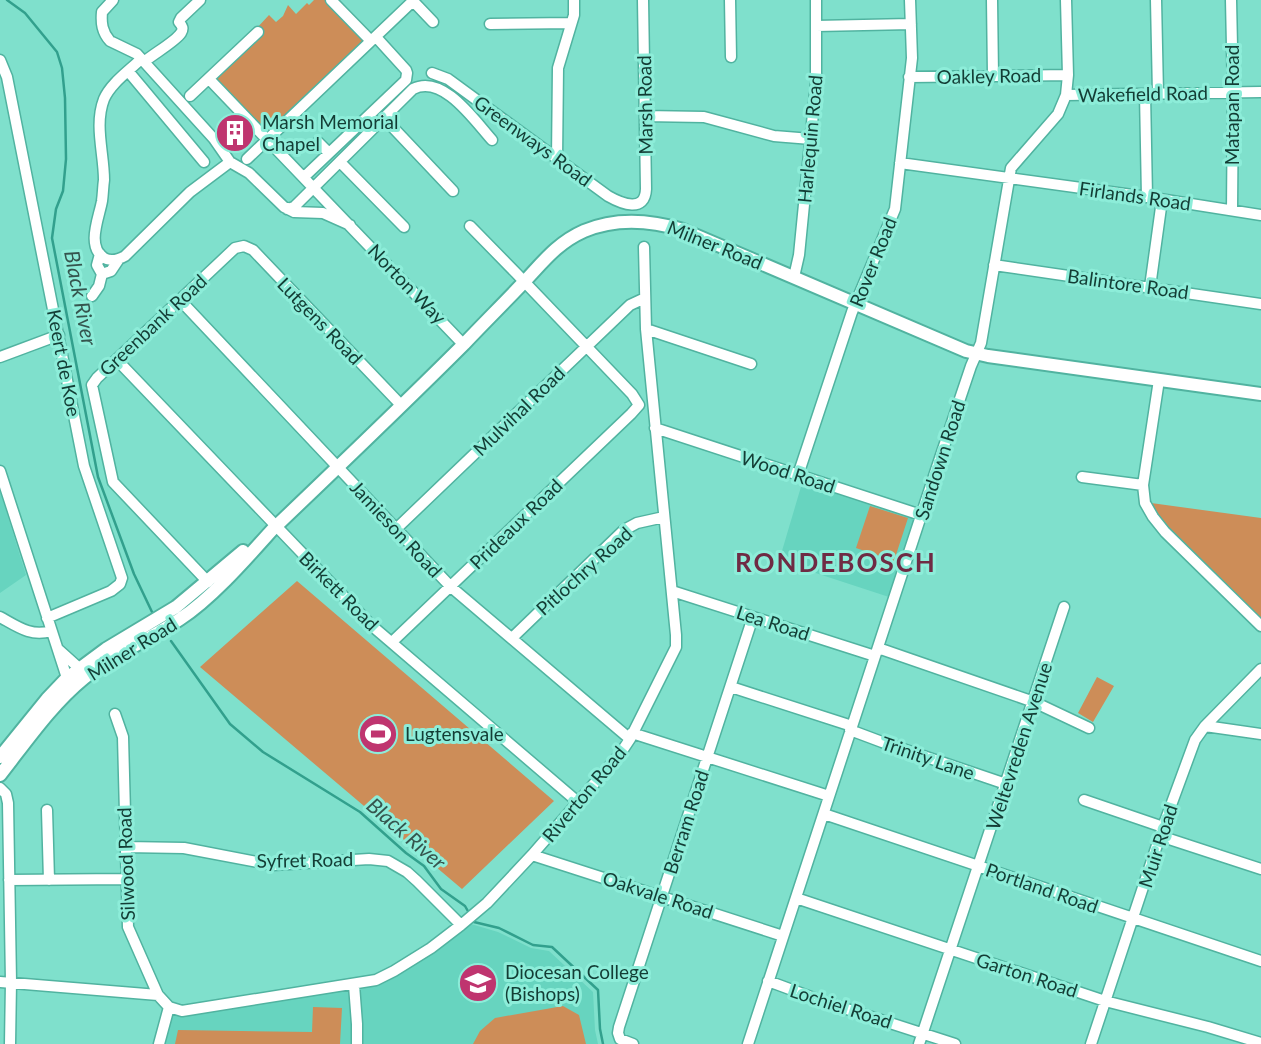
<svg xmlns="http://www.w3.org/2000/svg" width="1261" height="1044" viewBox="0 0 1261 1044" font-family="Lato,sans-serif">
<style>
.built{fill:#67d4bf}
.green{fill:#cd8d58}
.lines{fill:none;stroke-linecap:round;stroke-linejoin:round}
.stream{stroke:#32a08d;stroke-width:2.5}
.minor-casing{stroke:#51b3a0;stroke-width:13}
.major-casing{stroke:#51b3a0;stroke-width:16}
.minor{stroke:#fff;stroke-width:10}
.major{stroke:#fff;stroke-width:12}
.labels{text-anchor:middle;stroke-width:6;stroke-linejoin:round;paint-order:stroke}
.street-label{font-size:19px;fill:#133d35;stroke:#8dedd9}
.poi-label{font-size:19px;fill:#133d35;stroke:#8dedd9;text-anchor:start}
.water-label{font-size:21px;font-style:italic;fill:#35554e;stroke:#8dedd9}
.district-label{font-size:26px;font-weight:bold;letter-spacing:2px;fill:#6f2b44;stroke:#8dedd9}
</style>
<rect width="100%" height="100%" fill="#7fe0cc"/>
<path class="built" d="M803 480 913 516 915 520 889 597 779 561Z
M0 491 26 575 0 593Z
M471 924 498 932 531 948 549 951 593 992 595 1030 598 1044H163L171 1017 174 1014 359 989 386 977Z"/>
<path class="green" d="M314 0H326L364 41 269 133H266L216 80V77L256 29 269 15 276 22 283 16 288 5 296 14 307 3 309 5Z
M1151 503 1261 518V620L1165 527 1157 516Z
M870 506 908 518 894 561 856 548Z
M297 581 554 801 462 889 200 667Z
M1097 677 1114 686 1093 722 1078 713Z
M563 1006 579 1015 586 1044H473L480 1031 495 1018Z
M313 1007 342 1008 340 1044H175L178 1030 312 1032Z"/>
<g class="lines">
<path class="stream" d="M7 0 25 13 57 52 62 68 65 98 66 159 63 191 56 209 52 238 98 477 134 574 152 612
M171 641 230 724 263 752 360 812 406 853 424 866 441 889 465 906 469 913
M473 919 474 922 499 928 533 945 552 947 598 990 600 1029 603 1044"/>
<g class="minor-casing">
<path id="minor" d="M113 0 102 12C101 23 102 32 110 41L137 54 214 139 230 162
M331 0 371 41
M730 0 731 57
M992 0 993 75
M1156 0 1158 94
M1231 0 1233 93 1232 210
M490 24 571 23
M816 26 911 24
M141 59C129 71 111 83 104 99 94 125 104 153 104 180 103 187 103 194 102 201 99 218 86 246 104 258 111 262 118 260 125 256L190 192 230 162 249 173 284 207 294 212 323 213 350 225
M0 60 7 77 84 466 122 578 120 584 111 591 47 618
M144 62C153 54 175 42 181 33 184 28 182 26 179 22L181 18 200 0
M128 71 204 162
M432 73 448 79 608 196C622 204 645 213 646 189L643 0
M909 77 1068 75
M209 79 463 344
M1145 94 1147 197
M1066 95 1261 92
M190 96 258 32
M645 116 704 117 774 136 811 139
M384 118 453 191
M318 142 329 153
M247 159 413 1 433 22
M557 159 558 68 574 15V0
M340 162 404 227
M900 163 1147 197 1261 215
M304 177 406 80 407 73 406 70 376 37
M287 209 294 207 413 89C443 74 474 120 492 140
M470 226 516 273 632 394 639 405
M994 265 1261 304
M102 274 111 271 119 259
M794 277 799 255 816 83V0
M1150 287 1162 200
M92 296 99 286 102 274 97 265 100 254
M180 300 451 587 630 739
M646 329 751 364
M0 357 59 335
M117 360 371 625 579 803
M1159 380 1143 485 1145 503 1153 517 1165 532 1261 626
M655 428 921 515
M0 471 67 678
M798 475 852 312 895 209 912 58 910 0
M1082 477 1143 485
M396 529 630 305 645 298
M208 582 113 482 92 385 97 378 235 248 244 246 253 250 401 405
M672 591 875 656
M0 617C18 627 31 637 51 631
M512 638 624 530 637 523 664 517
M392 642 631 414 639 405
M878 648 1034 702 1089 728
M59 650 79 668
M731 687 852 726
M115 714 123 737 128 927 158 995 169 1007 182 1011 376 980 394 971 431 948 461 925 487 903 532 855 620 754 630 739 676 647V635L646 329 644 247
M1205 726 1261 734
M850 730 882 742 1006 784
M632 733 829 796
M0 788 6 794 8 803 11 982 10 1044
M1084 800 1163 827
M47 810 49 880
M824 814 1261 961
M1160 836 1261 869
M126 847 184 848 273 865 369 859 388 861 407 872 417 881 461 925
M532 855 783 936
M9 880 126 879
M796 898 1105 1001 1208 1027 1261 1043
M768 981 822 1001 955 1044
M0 982 158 995
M354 985 357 1024V1044
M159 1044 169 1007
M633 1044 620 1039 618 1033 619 1027 753 617
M748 1044 936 470 971 366 981 343 1011 168 1058 114 1066 95 1068 75 1066 0
M919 1044 1064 607
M1091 1044 1163 827 1195 740 1205 726 1261 669"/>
</g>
<g class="major-casing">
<path id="major" d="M0 757 47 699 67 678 106 649 176 607 243 551
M0 775C26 742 51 705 84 678 113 654 149 640 180 619 212 598 246 559 272 530 337 468 401 407 464 344 484 323 504 303 524 282 543 262 557 243 584 231 617 217 650 220 683 230L966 351 988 356 1261 394"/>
</g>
<use href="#minor" class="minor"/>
<use href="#major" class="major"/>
</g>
<defs>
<g id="building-disc" transform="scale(2.0125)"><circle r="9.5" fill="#bf356f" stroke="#8dedd9"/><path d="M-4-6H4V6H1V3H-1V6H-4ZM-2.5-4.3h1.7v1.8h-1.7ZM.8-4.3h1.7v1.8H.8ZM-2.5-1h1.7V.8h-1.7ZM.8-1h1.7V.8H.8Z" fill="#fff"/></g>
<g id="stadium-disc" transform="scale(2.0125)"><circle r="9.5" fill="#bf356f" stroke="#8dedd9"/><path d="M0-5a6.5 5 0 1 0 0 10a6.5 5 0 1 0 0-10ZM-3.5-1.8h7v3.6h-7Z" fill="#fff"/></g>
<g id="school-disc" transform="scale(2.0125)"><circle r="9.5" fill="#bf356f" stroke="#8dedd9"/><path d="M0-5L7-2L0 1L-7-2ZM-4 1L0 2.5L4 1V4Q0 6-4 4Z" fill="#fff"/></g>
</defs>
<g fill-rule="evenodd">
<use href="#building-disc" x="235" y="133"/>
<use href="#stadium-disc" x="378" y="734"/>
<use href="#school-disc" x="478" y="983"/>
</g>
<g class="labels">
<g class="street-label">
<text transform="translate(989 76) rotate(-1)" y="7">Oakley Road</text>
<text transform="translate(1143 94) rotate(-1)" y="7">Wakefield Road</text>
<text transform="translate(645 105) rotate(-91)" y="7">Marsh Road</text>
<text transform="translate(1232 105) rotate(-90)" y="7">Matapan Road</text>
<text transform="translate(810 139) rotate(-85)" y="7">Harlequin Road</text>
<text transform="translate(533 141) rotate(36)" y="7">Greenways Road</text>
<text transform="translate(1135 196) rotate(8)" y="7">Firlands Road</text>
<text transform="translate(715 245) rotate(22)" y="7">Milner Road</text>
<text transform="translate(873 262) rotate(-68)" y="7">Rover Road</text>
<text transform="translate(407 284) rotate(46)" y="7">Norton Way</text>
<text transform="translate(1128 284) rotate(8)" y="7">Balintore Road</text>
<text transform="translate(320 321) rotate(46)" y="7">Lutgens Road</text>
<text transform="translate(153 325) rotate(-43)" y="7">Greenbank Road</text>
<text transform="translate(64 363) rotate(79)" y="7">Keert de Koe</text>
<text transform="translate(519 411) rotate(-44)" y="7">Mulvihal Road</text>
<text transform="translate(940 460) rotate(-72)" y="7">Sandown Road</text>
<text transform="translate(788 472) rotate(18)" y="7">Wood Road</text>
<text transform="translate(516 524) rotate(-44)" y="7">Prideaux Road</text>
<text transform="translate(396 529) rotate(47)" y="7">Jamieson Road</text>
<text transform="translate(584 571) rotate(-42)" y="7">Pitlochry Road</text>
<text transform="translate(339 591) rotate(45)" y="7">Birkett Road</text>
<text transform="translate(773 623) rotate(18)" y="7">Lea Road</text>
<text transform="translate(132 649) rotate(-32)" y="7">Milner Road</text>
<text transform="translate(1019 746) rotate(-72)" y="7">Weltevreden Avenue</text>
<text transform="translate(928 758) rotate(19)" y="7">Trinity Lane</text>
<text transform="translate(584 794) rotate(-50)" y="7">Riverton Road</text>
<text transform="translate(686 822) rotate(-72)" y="7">Berram Road</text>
<text transform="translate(1158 846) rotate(-72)" y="7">Muir Road</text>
<text transform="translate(305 860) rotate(-1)" y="7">Syfret Road</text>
<text transform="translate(126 864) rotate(-92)" y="7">Silwood Road</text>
<text transform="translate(1042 888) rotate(19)" y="7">Portland Road</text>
<text transform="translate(658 895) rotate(18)" y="7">Oakvale Road</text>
<text transform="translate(1027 975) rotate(18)" y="7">Garton Road</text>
<text transform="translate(841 1006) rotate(18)" y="7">Lochiel Road</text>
</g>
<g class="poi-label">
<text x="262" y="129">Marsh Memorial<tspan x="262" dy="22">Chapel</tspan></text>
<text x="405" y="741">Lugtensvale</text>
<text x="505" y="979">Diocesan College<tspan x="505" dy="22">(Bishops)</tspan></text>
</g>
<g class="water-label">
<text transform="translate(80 298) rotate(79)" y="7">Black River</text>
<text transform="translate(406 834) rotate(41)" y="7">Black River</text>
</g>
<g class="district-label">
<text x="836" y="572">RONDEBOSCH</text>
</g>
</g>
</svg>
